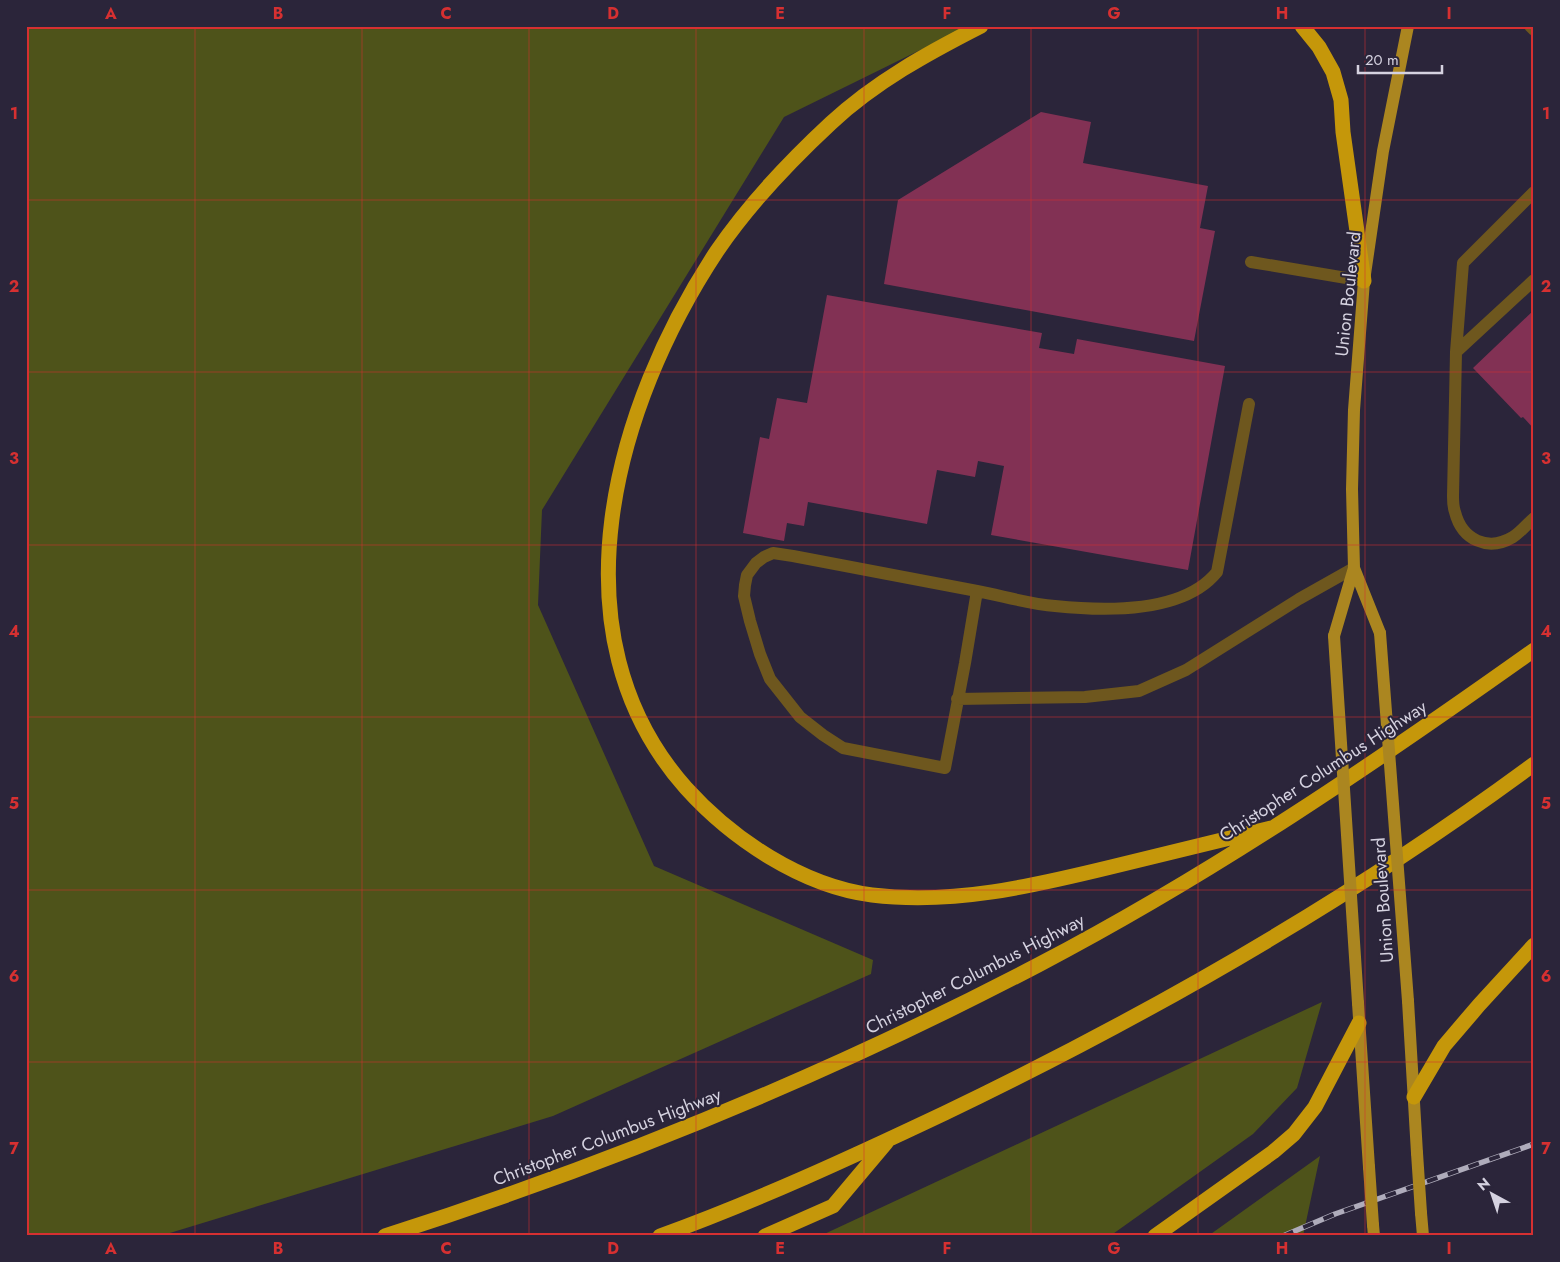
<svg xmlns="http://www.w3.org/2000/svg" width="1560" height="1262" viewBox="0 0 1560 1262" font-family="Jost,sans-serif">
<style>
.green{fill:#4e531a}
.building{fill:#823154}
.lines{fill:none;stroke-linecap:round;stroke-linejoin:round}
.minor{stroke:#6e571e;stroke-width:12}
.major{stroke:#ab8620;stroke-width:12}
.highway{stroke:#c5970a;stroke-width:15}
.rail-casing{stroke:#afacbb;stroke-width:5.5}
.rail{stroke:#2b253a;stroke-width:4;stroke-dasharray:11;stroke-linecap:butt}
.major-bridge{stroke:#ab8620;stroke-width:12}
.grid{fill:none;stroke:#d63031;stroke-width:1;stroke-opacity:0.55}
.labels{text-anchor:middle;stroke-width:4;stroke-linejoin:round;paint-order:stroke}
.street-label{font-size:18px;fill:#d5d2e0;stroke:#2b253a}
.neatline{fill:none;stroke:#d63031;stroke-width:2}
.grid-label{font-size:16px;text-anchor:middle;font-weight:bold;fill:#d63031}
</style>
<rect width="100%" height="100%" fill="#2b253a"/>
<path class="green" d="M26 26H969L784 117 542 510 538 605 654 866 873 960 871 974 553 1116 160 1236H26Z
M1322 1002 1297 1088 1253 1134 1110 1236H820Z
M1320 1156 1303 1236H1208Z"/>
<path class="building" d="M1041 112 1091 122 1083 163 1208 186 1200 228 1215 231 1194 341 884 284 898 200Z
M827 295 1042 333 1039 348 1074 354 1077 339 1225 366 1188 570 991 535 1004 466 978 461 975 477 937 470 927 524 808 502 804 526 787 523 784 541 743 533 760 437 769 439 777 398 807 403Z
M1534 310V429L1523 417 1521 418 1473 368Z"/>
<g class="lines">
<path class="minor" d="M1530 26 1534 30
M1534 192 1463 263 1456 352 1453 496C1453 501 1453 507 1455 512 1462 540 1488 552 1513 537 1521 532 1527 524 1534 518
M1251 262 1364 281
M1456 352 1534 280
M977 591 793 556 773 553 764 557 756 563 747 575 745 585 744 596 750 621 760 654 770 679 800 717 823 735 843 748 945 768 965 663 977 591C1003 596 1029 604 1055 606 1103 611 1183 614 1217 572L1249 404
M957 699 1085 697 1139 691 1186 670 1299 599 1354 568"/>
<path class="major" d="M1354 568 1380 633
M1334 636 1354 568 1352 489 1354 410 1364 281 1383 151 1408 26
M1408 1001 1417 1153
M1358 1003 1369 1167
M1421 1213 1423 1236
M1373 1225 1374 1236"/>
<path class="highway" d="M981 26C928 53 875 82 831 123 789 162 749 204 717 251 615 405 549 634 686 788 732 839 802 886 872 895 953 905 1033 886 1111 867 1164 854 1218 841 1271 828
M1302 26 1319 47 1333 72 1341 100 1343 132 1364 281
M1414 1097 1444 1046 1479 1005 1534 945
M385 1236C610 1164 830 1074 1040 964 1212 874 1375 763 1534 650
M660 1236C757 1201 852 1157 945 1113 1151 1014 1350 900 1534 764
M765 1236 833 1206 886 1143
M1155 1236 1273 1152 1294 1134 1315 1107 1359 1023"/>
<g class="rail-casing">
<path id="rail" d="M1283 1236 1335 1214 1534 1144"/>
</g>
<use href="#rail" class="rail"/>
<path class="major-bridge" d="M1380 633 1408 1001
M1334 636 1358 1003
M1417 1153 1421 1213
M1369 1167 1373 1225"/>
</g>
<path class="grid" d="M195 26V1236M362 26V1236M529 26V1236M696 26V1236M864 26V1236M1031 26V1236M1198 26V1236M1365 26V1236M26 200H1534M26 372H1534M26 545H1534M26 717H1534M26 890H1534M26 1062H1534"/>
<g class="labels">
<g class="street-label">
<text transform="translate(1348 294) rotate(-84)" y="6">Union Boulevard</text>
<text transform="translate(1323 771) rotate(-33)" y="6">Christopher Columbus Highway</text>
<text transform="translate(1383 900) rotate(-94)" y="6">Union Boulevard</text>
<text transform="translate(975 974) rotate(-27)" y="6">Christopher Columbus Highway</text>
<text transform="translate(607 1137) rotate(-21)" y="6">Christopher Columbus Highway</text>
</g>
</g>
<rect width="1560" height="1262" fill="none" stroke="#2b253a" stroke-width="55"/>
<g transform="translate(1492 1194) rotate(320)" stroke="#2b253a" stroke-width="4" paint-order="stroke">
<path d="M0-4L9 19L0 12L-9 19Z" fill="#d5d2e0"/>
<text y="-8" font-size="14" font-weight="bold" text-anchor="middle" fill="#d5d2e0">N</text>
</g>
<path d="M1358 65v8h84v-8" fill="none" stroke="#d5d2e0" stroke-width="2.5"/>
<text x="1365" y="65" font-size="15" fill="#d5d2e0" stroke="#2b253a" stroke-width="4" paint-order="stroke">20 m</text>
<rect x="28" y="28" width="1504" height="1206" class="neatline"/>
<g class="grid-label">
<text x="111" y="19">A</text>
<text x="278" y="19">B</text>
<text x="446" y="19">C</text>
<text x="613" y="19">D</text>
<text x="780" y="19">E</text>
<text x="947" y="19">F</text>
<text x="1114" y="19">G</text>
<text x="1282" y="19">H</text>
<text x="1449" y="19">I</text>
<text x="14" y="119">1</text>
<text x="1546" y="119">1</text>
<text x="14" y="292">2</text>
<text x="1546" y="292">2</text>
<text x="14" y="464">3</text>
<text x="1546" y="464">3</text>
<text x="14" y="637">4</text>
<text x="1546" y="637">4</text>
<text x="14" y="809">5</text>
<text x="1546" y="809">5</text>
<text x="14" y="982">6</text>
<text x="1546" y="982">6</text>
<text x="14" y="1154">7</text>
<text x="1546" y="1154">7</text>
<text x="111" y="1254">A</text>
<text x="278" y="1254">B</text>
<text x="446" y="1254">C</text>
<text x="613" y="1254">D</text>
<text x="780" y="1254">E</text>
<text x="947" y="1254">F</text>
<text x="1114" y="1254">G</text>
<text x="1282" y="1254">H</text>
<text x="1449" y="1254">I</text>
</g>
</svg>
